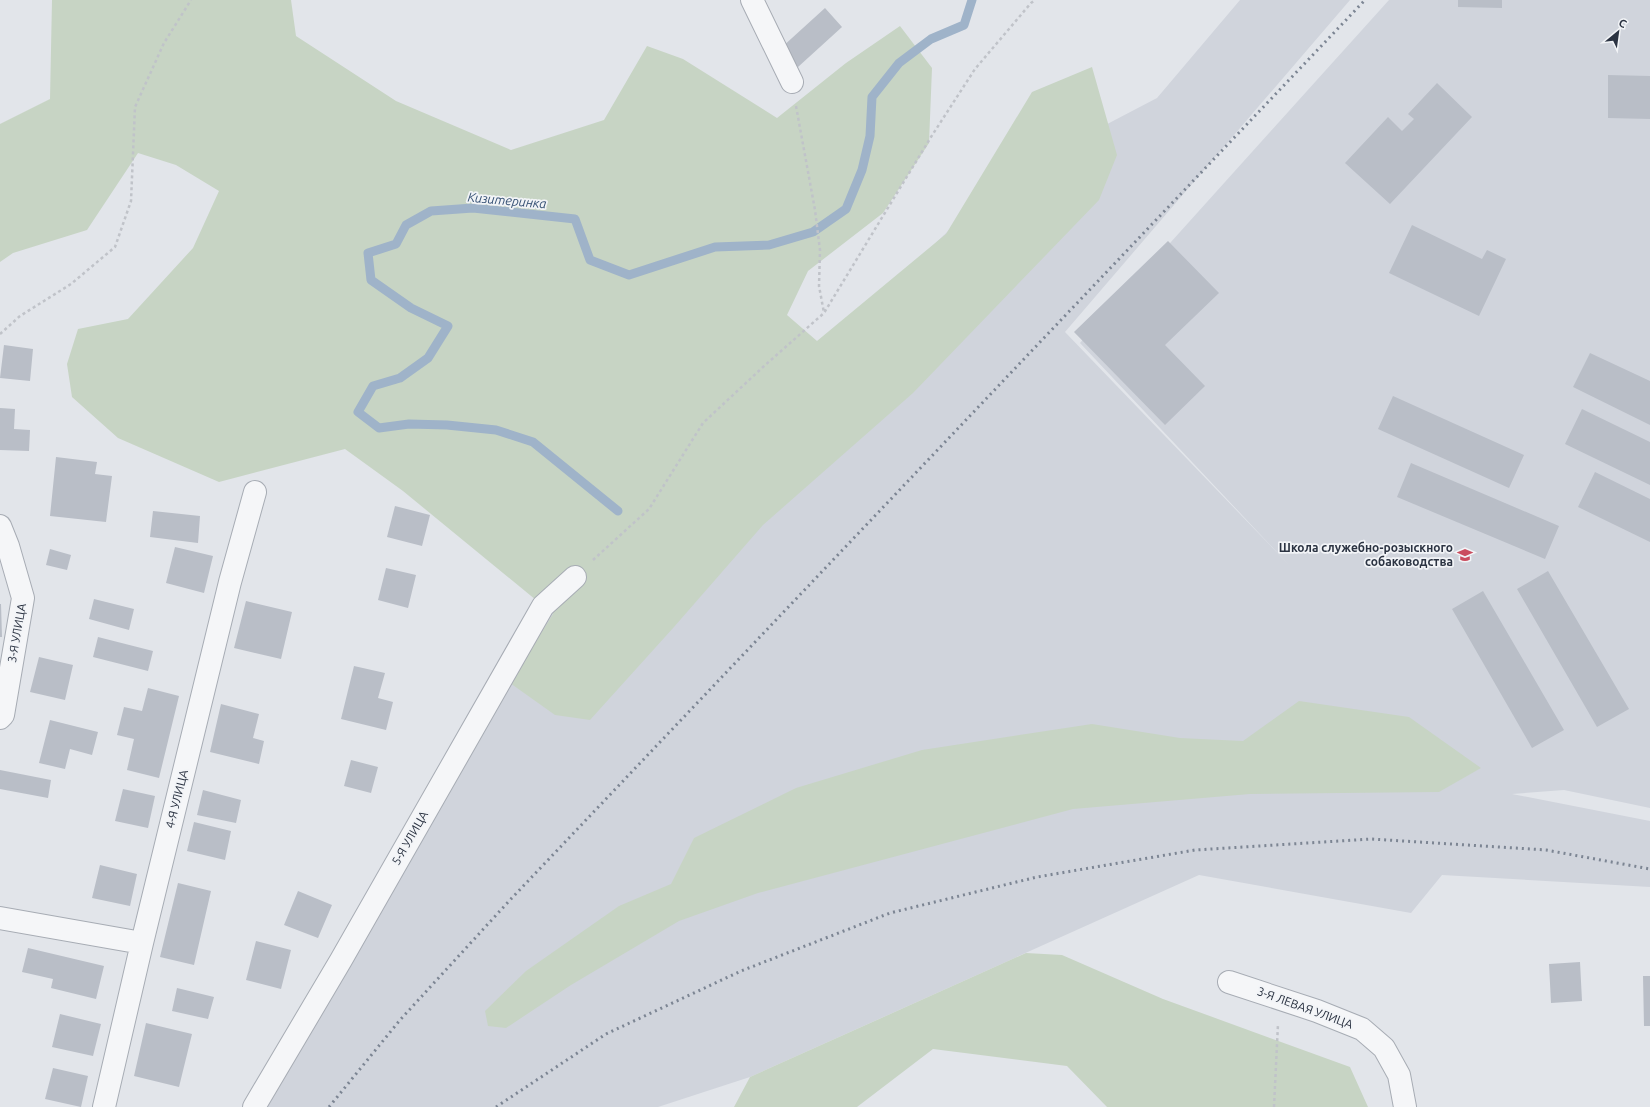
<svg xmlns="http://www.w3.org/2000/svg" width="1650" height="1107" viewBox="0 0 1650 1107" font-family="Ubuntu,sans-serif">
<style>
.built{fill:#d0d4dc}
.green{fill:#c7d4c4}
.lines{fill:none;stroke-linecap:round;stroke-linejoin:round}
.stream{stroke:#9fb3c9;stroke-width:9}
.building{fill:#b9bec7}
.minor-casing{stroke:#a7acb4;stroke-width:24}
.path{stroke:#c0c3c9;stroke-width:2.5;stroke-dasharray:3 3;stroke-linecap:butt}
.minor{stroke:#f5f6f8;stroke-width:22}
.rail{stroke:#7c8593;stroke-width:3;stroke-dasharray:2 4;stroke-linecap:butt}
.labels{text-anchor:middle;stroke-width:3.5;stroke-linejoin:round;paint-order:stroke}
.poi-label{font-size:12px;font-weight:bold;fill:#2b3342;stroke:#f2f4f7;text-anchor:end}
.street-label{font-size:12px;fill:#2b3342;stroke:#f2f4f7}
.water-label{font-size:13px;font-style:italic;fill:#365174;stroke:#f2f4f7}
</style>
<rect width="100%" height="100%" fill="#e2e5ea"/>
<path class="built" d="M1240 0H1350L1065 332 1290 566 1080 343 1389 0H1650V808L1564 790 1512 794 1650 821V887L1442 875 1411 913 1199 875 750 1077 658 1107H254L539 620 1004 178 1157 98Z"/>
<path class="green" d="M52 0H291L296 36 396 101 511 150 604 120 647 46 683 59 777 118 846 63 900 26 932 68 929 143 883 213 808 271 787 315 817 341 946 234 1032 92 1092 67 1117 155 1099 200 913 393 763 525 674 627 590 720 555 715 510 683 553 614 403 491 345 449 219 482 118 438 72 397 67 364 78 329 128 319 193 248 219 191 176 165 138 153 87 230 13 253 0 262V124L50 99Z
M1299 701 1409 717 1481 768 1439 792 1250 794 1073 809 758 893 679 921 571 985 506 1028 488 1026 485 1011 526 971 619 906 671 884 694 838 796 788 922 750 1092 724 1180 738 1243 741Z
M1026 953 1062 955 1163 999 1350 1067 1368 1107H1107L1067 1066 933 1049 857 1107H734L750 1077Z"/>
<g class="lines">
<path class="stream" d="M618 511 533 442 496 430 447 425 409 424 379 428 358 412 373 386 400 378 428 358 448 326 411 308 371 280 368 253 396 244 406 225 431 211 473 208 575 219 590 260 629 275 715 247 769 245 813 232 846 209 862 170 870 136 872 97 899 63 931 39 964 25 972 0"/>
</g>
<path class="building" d="M1458 0H1502V8L1458 7Z
M825 8 842 27 798 67 781 48Z
M1608 75 1650 76V119L1608 118Z
M1437 83 1472 117 1390 204 1345 163 1388 117 1402 131 1414 119 1408 114Z
M1412 225 1482 259 1487 250 1506 259 1479 316 1389 273Z
M1168 241 1219 293 1165 345 1205 386 1165 425 1074 332Z
M4 345 33 349 30 381 0 378Z
M1590 353 1650 381V425L1573 387Z
M1393 396 1524 455 1509 488 1378 429Z
M0 408 15 409 14 429 30 430 29 451 0 450Z
M1582 409 1650 442V485L1565 444Z
M56 457 97 462 95 474 112 476 106 522 50 516Z
M1411 463 1559 526 1545 559 1397 497Z
M1595 472 1650 499V542L1578 507Z
M395 506 430 515 422 546 387 537Z
M153 511 200 516 198 543 150 537Z
M175 547 213 556 204 593 166 583Z
M50 549 71 555 67 570 46 565Z
M386 568 416 575 408 608 378 600Z
M1548 571 1629 709 1597 727 1517 589Z
M1483 591 1564 730 1532 748 1452 609Z
M94 599 134 609 129 630 89 619Z
M246 601 292 612 281 659 234 648Z
M0 604H1L2 637H0Z
M98 637 153 651 148 671 93 657Z
M39 657 73 665 65 700 30 692Z
M354 666 385 673 378 698 393 702 386 730 341 719Z
M148 688 179 696 159 778 127 770 134 739 117 735 124 707 142 711Z
M221 704 259 714 253 738 264 741 259 764 210 752Z
M50 720 98 732 92 755 70 749 65 769 39 763Z
M351 760 378 767 371 793 344 786Z
M0 770 51 780 48 798 0 789Z
M123 789 155 796 148 828 115 821Z
M203 790 241 800 236 823 197 815Z
M194 822 231 831 225 860 187 851Z
M100 865 137 874 130 906 92 898Z
M178 883 211 891 194 965 160 957Z
M298 891 332 905 318 938 284 925Z
M256 941 291 950 281 989 246 980Z
M28 948 104 966 96 999 51 988 53 979 22 972Z
M1580 962 1582 1001 1551 1003 1549 964Z
M1643 976H1650V1026H1644Z
M177 988 214 997 208 1019 172 1011Z
M60 1014 101 1024 93 1056 52 1047Z
M146 1023 192 1034 179 1087 134 1076Z
M53 1068 88 1076 81 1107 45 1099Z"/>
<g class="lines">
<g class="minor-casing">
<path id="minor" d="M752 0 792 82
M0 526 8 546 23 598 3 715 0 718
M0 918 142 943
M1229 982 1317 1011 1362 1029 1384 1048 1399 1075 1405 1107
M104 1107 142 943 230 582 255 492
M254 1107 341 960 543 606 575 577"/>
</g>
<path class="path" d="M796 106 815 210 820 250 819 286 824 313
M0 334 20 316 71 284 115 247 131 201 135 107 164 43 191 0
M593 560 649 509 703 423 763 367 824 313 931 137 975 69 1031 3 1035 0
M1274 1107 1278 1024"/>
<use href="#minor" class="minor"/>
<path class="rail" d="M329 1107 400 1020 510 900 1365 0
M496 1107 606 1034 741 971 890 913 1037 877 1195 850 1371 839 1546 850 1650 869"/>
</g>
<defs>
<g id="school-bare" transform="scale(1.2)"><path d="M0-5L7-2L0 1L-7-2ZM-4 1L0 2.5L4 1V4Q0 6-4 4Z" fill="#ca4c5e" stroke="#f2f4f7" stroke-width="2.5" paint-order="stroke"/></g>
</defs>
<g fill-rule="evenodd">
<use href="#school-bare" x="1465" y="555"/>
</g>
<g class="labels">
<g class="poi-label">
<text x="1453" y="552">Школа служебно-розыскного<tspan x="1453" dy="14">собаководства</tspan></text>
</g>
<g class="street-label">
<text transform="translate(17 633) rotate(-80)" y="4">3-Я УЛИЦА</text>
<text transform="translate(177 799) rotate(-76)" y="4">4-Я УЛИЦА</text>
<text transform="translate(410 838) rotate(-60)" y="4">5-Я УЛИЦА</text>
<text transform="translate(1305 1008) rotate(20)" y="4">3-Я ЛЕВАЯ УЛИЦА</text>
</g>
<g class="water-label">
<text transform="translate(507 200) rotate(5)" y="5">Кизитеринка</text>
</g>
</g>
<g transform="translate(1618 32) rotate(29)" stroke="#f2f4f7" stroke-width="3" paint-order="stroke">
<path d="M0-3L7 15L0 10L-7 15Z" fill="#2b3342"/>
<text y="-6" font-size="11" font-weight="bold" text-anchor="middle" fill="#2b3342">С</text>
</g>
</svg>
